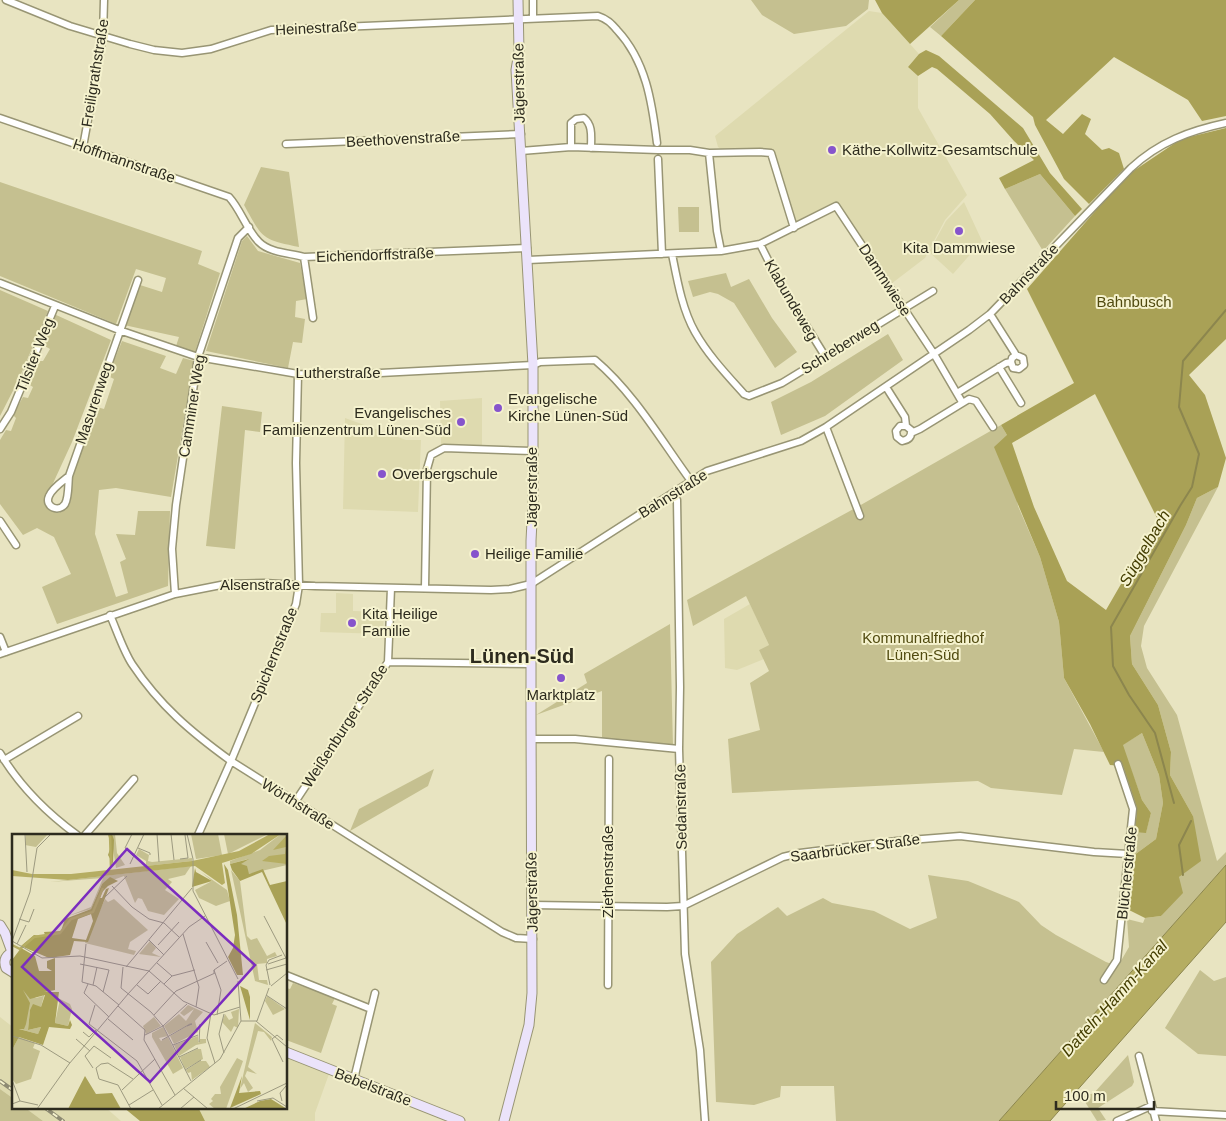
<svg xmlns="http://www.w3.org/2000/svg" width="1226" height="1121" viewBox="0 0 1226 1121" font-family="Arial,sans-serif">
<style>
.built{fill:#dedaaf}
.green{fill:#c5c090}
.forest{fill:#a9a156;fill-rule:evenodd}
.water{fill:#b5ad62;stroke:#8c864e}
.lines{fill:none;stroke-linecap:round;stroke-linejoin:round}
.stream{stroke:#8c864e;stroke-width:2}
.street-casing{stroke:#989574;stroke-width:9}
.secondary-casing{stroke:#989574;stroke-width:11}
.street{stroke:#fff;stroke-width:6}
.secondary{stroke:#ebe3fa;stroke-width:9}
.rail-casing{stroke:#8e8b73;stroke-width:4}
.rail{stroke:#f5f2ce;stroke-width:2;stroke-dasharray:5.5;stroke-linecap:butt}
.poi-dot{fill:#8654cc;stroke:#f5f2ce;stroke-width:2}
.labels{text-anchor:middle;stroke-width:4;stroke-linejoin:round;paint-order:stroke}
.street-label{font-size:15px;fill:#2d2b1e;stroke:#f5f2ce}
.poi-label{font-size:15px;fill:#2d2b1e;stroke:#f5f2ce;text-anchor:start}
.park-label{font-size:15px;fill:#514b10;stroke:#f5f2ce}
.water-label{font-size:16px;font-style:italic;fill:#433d00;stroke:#f5f2ce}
.district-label{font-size:20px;font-weight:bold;fill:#2d2b1e;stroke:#f5f2ce}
.inset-river{fill:none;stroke:#b5ad62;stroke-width:2.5}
.inset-road{fill:none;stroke:#9d9a80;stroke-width:1}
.view{fill:#7b2cbf;fill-opacity:0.15;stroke:#7b2cbf;stroke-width:2.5}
.inset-edge{fill:none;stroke:#2d2b1e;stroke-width:2.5}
</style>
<rect width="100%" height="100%" fill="#e8e4c1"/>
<path class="built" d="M869 11 882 13 919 54 908 67 918 76V108L967 195 945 220 925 258 891 284 839 202 796 222 773 153H727L718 147 715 136Z
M964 202 982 241 953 274 929 252 946 221Z
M482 398V445L441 444 440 401Z
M345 418 406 440H421L418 512 343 509Z
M336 593 353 594V611L384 612 383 634 320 632 321 613H336Z
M750 604 769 645 759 650 764 659 737 670 725 668 724 619Z
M0 1017 14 1028V1099L0 1089Z
M286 1057 329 1074 315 1113V1121H205L198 1107H286Z
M24 1107H105L121 1121H43Z"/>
<path class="green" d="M751 0H869L868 9 846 26 794 34 762 15Z
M959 0H975L941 36 930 27Z
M261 167 289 172 299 247C261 239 263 239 244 205Z
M1040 174 1075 216 1043 251 1005 189Z
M0 182 202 251 198 264 220 273 195 352 176 346 179 337 124 325 140 285 162 292 166 278 136 269 116 324 0 276Z
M678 207H699V232H679Z
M247 236 258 251 300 263 307 299 296 301 295 317 305 319 302 343 293 342 288 368 206 351 242 241Z
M726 273 731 287 749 279 772 318 797 352 775 368 734 303 718 294 710 292 693 297 688 281Z
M0 290 48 311 18 381 0 416Z
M54 314 111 340 72 442 44 503 59 513 70 504 72 476 97 407 104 409 114 379 108 376 122 341 166 356 160 368 176 374 183 358 194 361 171 497 116 488 99 490 95 534 116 597 128 593 120 562 126 559 116 534 135 535 138 511H170L168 586 57 624 42 587 71 574 54 537 37 528 23 535 0 504V440L6 430 11 431 16 418 13 415 23 397 28 398 33 387 28 384 38 361H43L50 349 43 345Z
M888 334 903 360 825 416 781 435 771 402 811 382Z
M222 406 262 412 260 432 245 430 235 549 206 546Z
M1001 425 1007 435 1018 506 1040 557 1059 622 1064 678 1104 752 1074 749 1062 795 991 788 978 781 732 793 728 739 760 730 750 683 769 671 759 650 769 645 746 596 693 626 687 600 859 506Z
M1218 487 1144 626 1141 646 1147 668 1177 715 1217 861 1226 852V865L999 1121H836L834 1086H781L780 1097 754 1105 716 1102 711 962 737 934 778 907 787 916 823 898 832 903 874 911 910 929 937 918 928 875 968 881 1019 902 1041 925 1056 935 1106 962 1118 966 1129 947 1127 919 1143 923 1145 918 1161 916 1179 878 1193 816 1170 775 1171 752 1158 705 1132 664 1130 636 1186 525 1197 498Z
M670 624 673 746 602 739V691L536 715 587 683 584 674Z
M1142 733 1159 775 1163 803 1156 839 1133 856 1135 832H1146L1151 813 1142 800 1122 745Z
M434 769 428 786 350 831 359 809Z
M1200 970 1214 981 1226 977V1056L1198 1054 1165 1028Z
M293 983 335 998 332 1004 337 1006 321 1053 286 1040V988L290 989Z
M1128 1055 1134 1082 1132 1086 1098 1108 1106 1120 1097 1121 1082 1097 1094 1093Z
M0 1089 14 1099V1107H24L43 1121H0Z"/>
<path class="forest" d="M875 0H959L910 44 882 13Z
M975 0H1226V116L1202 121 1188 100 1114 57 1046 120 1063 134 1082 114 1091 119 1085 134 1102 150 1109 148 1119 153 1124 169 1089 204 1064 179 1035 125 1033 117 941 36Z
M926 50 939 56 1023 128 1050 173 1082 209 1075 216 1040 174 1005 189 999 178 1034 160 1014 141 990 114 937 69 932 67 918 76 908 67 919 54Z
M1226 128V339L1189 375 1205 395 1226 458 1218 487 1197 498 1186 525 1130 636 1132 664 1158 705 1171 752 1170 775 1193 816 1201 861 1179 877 1183 893 1161 916 1145 918 1127 909 1133 856 1156 839 1163 803 1159 775 1142 733 1123 745 1142 800 1151 813 1146 833 1135 832 1137 808 1123 766 1110 765 1090 724 1064 678 1059 622 1040 557 994 447 1007 435 1001 425 1074 383 1027 289 1126 176 1181 139ZM1095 394 1158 520 1106 610 1067 581 1034 507 1012 443Z
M123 1107H198L205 1121H140Z"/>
<path class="water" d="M1226 865V922L1050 1121H999Z"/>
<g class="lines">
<path class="stream" d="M1174 803 1155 733 1129 695 1113 666 1111 627 1180 506 1192 487 1199 454 1179 407 1183 361 1226 310
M1183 875 1179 845 1191 821"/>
<g class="street-casing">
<path id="street" d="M6 0 70 26 130 44 154 50 182 53 211 49 271 30 598 16C607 19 611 23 617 30 646 61 652 102 657 143
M533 0V18
M0 118 229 197C241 210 246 229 259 242 270 253 290 253 304 257L527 248
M286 144 521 134
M83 147 103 36 104 0
M571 147V123L576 119 584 118C593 125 591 137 591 148
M521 151 571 147 658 150H690L709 153 760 152 771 153 794 228
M709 153 717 231 721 251
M658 159 662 254
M760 244 779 282 825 356
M672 254C677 279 682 309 695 332 708 355 726 374 744 394L749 396 782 383 933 291
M304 257 313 318
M528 260 721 251 760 244 836 206 934 354 962 402
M0 283 119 330 198 357 298 374 330 375 361 374 533 365 540 362 595 360C634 393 661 440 691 481
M990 314 1016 355 1023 358 1024 365 1019 369 1013 368 1011 362 1012 358 1016 355
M999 367 1021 403
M886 387 905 417 906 426 911 430C912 437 908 440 902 441L897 437 896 431 900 426H906
M957 393 1006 363 1011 362
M826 427 860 516
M0 429 11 412 55 306
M911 433 920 429 969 399 976 401 993 427
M69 476C63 481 52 488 49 496 44 507 59 513 65 504 69 497 68 484 69 476L138 280
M673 493 677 500 680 687 679 749 685 954 700 1050 705 1121
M0 521 16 545
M425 588 427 469 431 455 444 448 532 451
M175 594 172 549 176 505 198 357 238 238 249 227
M110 615C117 631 123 650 132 664 160 706 191 732 231 761L502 932 516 938 533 939
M0 637 6 652
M0 654 175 594 226 584 264 583 315 586 491 590 510 589 531 584 707 471 801 441 826 427 969 330 990 314 1131 168C1159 142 1189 131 1226 123
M388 662 531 664
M531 739H575L679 749
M0 753C19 785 47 813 77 835
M4 760 78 716
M295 802 388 662 391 588
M85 835 134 779
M198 835 231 761 296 604 299 585 296 463 298 374
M532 905 667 907 683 906 783 857 800 853 897 841 960 836 1094 852 1128 854
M286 975 371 1009
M1104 980 1117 960 1133 809 1118 764
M608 985 609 759
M1139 1056 1156 1121
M354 1079 375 993
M1152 1111 1226 1115
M1117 1121 1151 1106"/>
</g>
<g class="secondary-casing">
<path id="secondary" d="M0 925 5 933 12 952
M14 952C6 954 3 960 6 968L14 973
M286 1052 460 1121
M504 1121 529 1025 532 993 531 717V541L533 501V365L516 70 519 52 518 0"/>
</g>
<use href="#street" class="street"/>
<use href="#secondary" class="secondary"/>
<g class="rail-casing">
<path id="rail" d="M0 1081 14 1091
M44 1107 63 1121"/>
</g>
<use href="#rail" class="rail"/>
</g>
<g class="poi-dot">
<circle cx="832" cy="150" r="5"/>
<circle cx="959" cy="231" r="5"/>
<circle cx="498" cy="408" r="5"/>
<circle cx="461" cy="422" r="5"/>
<circle cx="382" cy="474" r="5"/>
<circle cx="475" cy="554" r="5"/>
<circle cx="352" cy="623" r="5"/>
<circle cx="561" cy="678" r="5"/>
</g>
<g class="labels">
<g class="street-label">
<text transform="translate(316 28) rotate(-3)" y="5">Heinestraße</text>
<text transform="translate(95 73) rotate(-81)" y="5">Freiligrathstraße</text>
<text transform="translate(519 83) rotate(-91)" y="5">Jägerstraße</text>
<text transform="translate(403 139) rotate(-3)" y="5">Beethovenstraße</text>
<text transform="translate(124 161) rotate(19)" y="5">Hoffmannstraße</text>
<text transform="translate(375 255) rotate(-2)" y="5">Eichendorffstraße</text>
<text transform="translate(1029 274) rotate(-46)" y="5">Bahnstraße</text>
<text transform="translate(885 280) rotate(57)" y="5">Dammwiese</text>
<text transform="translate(791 300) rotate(60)" y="5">Klabundeweg</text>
<text transform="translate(840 347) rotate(-32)" y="5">Schreberweg</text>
<text transform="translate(35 355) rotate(-68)" y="5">Tilsiter Weg</text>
<text x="338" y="378">Lutherstraße</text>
<text transform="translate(94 403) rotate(-71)" y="5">Masurenweg</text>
<text transform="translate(192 406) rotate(-81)" y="5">Camminer Weg</text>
<text transform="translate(532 487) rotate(-90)" y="5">Jägerstraße</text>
<text transform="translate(673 494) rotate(-32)" y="5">Bahnstraße</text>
<text x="260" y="590">Alsenstraße</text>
<text transform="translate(274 655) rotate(-68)" y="5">Spichernstraße</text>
<text transform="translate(345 726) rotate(-57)" y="5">Weißenburger Straße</text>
<text transform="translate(298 804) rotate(32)" y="5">Wörthstraße</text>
<text transform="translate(681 807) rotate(-91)" y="5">Sedanstraße</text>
<text transform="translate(855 848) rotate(-8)" y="5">Saarbrücker Straße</text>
<text transform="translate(608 872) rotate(-90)" y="5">Ziethenstraße</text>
<text transform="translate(1127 873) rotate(-84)" y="5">Blücherstraße</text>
<text transform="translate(532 892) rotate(-91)" y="5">Jägerstraße</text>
<text transform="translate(373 1087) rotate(21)" y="5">Bebelstraße</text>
</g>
<g class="poi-label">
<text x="842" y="155">Käthe-Kollwitz-Gesamtschule</text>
<text x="959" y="253" text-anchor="middle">Kita Dammwiese</text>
<text x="508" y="404">Evangelische<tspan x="508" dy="17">Kirche Lünen-Süd</tspan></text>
<text x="451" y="418" text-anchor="end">Evangelisches<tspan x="451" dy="17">Familienzentrum Lünen-Süd</tspan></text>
<text x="392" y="479">Overbergschule</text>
<text x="485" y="559">Heilige Familie</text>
<text x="362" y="619">Kita Heilige<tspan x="362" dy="17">Familie</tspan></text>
<text x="561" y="700" text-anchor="middle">Marktplatz</text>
</g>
<g class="park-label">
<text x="1134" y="307">Bahnbusch</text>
<text x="923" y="643">Kommunalfriedhof<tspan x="923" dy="17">Lünen-Süd</tspan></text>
</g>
<g class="water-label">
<text transform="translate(1144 548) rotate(-60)" y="6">Süggelbach</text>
<text transform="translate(1114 998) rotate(-48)" y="6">Datteln-Hamm-Kanal</text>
</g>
<g class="district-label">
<text x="522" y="663">Lünen-Süd</text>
</g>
</g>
<g transform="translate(12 834)">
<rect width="275" height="275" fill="#e8e4c1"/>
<path d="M14 0H36L24 13 13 11ZM103 0 105 19 113 31 104 34 99 2ZM179 0H206L210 21 184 25ZM212 0H256L216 20ZM269 0H275V31L237 40 228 30 236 25 218 30V27L248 16ZM127 15 137 21 136 27 140 28 180 24V27L134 32V27L124 21ZM179 32 173 41 156 45 160 48 153 56 167 65 152 81 136 77 130 65 126 64 123 69 112 42 90 50 79 75 56 82 79 73 91 44 38 48ZM219 36 228 47 235 102 239 106 245 104 255 122 263 118 265 122 255 125V129L245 130 247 146H255L256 151 243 147ZM189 38 215 56 218 67 204 72 187 64 183 56 200 47ZM93 65 96 68 102 65 136 96 118 108 116 115 124 117 122 121 73 109ZM138 107 144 114 140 119 149 123 127 120ZM11 156 24 164 31 162 32 157 43 156 33 158 29 173 18 176 16 196 29 193 26 200 0 193 11 195ZM255 162 273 175 261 181 253 167ZM48 165 58 170 60 175 56 192 43 189ZM176 171 191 178 183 187 186 198 162 210 158 202 180 189 157 201 152 192 167 180 174 187 182 175 172 182 168 179ZM227 175 226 194 222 192 219 198 210 188 213 180 217 186 221 184 219 178ZM142 183 149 192 134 200 131 192ZM243 189 260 203 259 207 252 198 246 197 236 233 245 240 235 237 233 242 241 254 236 258 232 249 228 255ZM151 193 156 202 147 204 149 207 156 203 171 234 161 240 140 203V199ZM186 202V209L188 205H194V209L184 211 167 222 162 211ZM7 203 23 209 21 214 28 217 19 245 4 250 0 245V216ZM185 215H189L191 225 173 235 168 223ZM225 224 231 227 214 275H203L197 270 201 267 199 265 203 260H209L208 253ZM188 227H194L198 233 180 246 179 238 176 239 174 236Z" fill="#c5c090"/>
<path d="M96 0H100L102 6 101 30 96 21 99 12ZM237 25 229 30 235 32 237 40 251 35 258 51 275 47V91L250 38 228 47 220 36 218 30ZM212 30 216 36 225 81 231 141H225L216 123 221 114 223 101ZM183 34 184 38 200 47 180 53ZM98 43 106 47 96 52 90 58 88 64H90L94 55 97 54 76 108 62 107 58 121 37 124 9 112 22 101 29 102 33 101 32 98 49 97 53 85 79 75 90 50ZM79 80 81 87 74 106 60 104 66 85ZM9 114 23 122 27 137H40L35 134V127L43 124V156L32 158H47L43 189 56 192 58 186 60 191 58 195 37 193 31 211 7 203 0 216V126ZM11 156 18 165 33 161 29 173 21 170 18 176 16 196 29 193 26 200 7 195H12L14 190 18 169ZM228 152 236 156 238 163V186ZM73 242 84 260 100 259 109 275H56ZM230 242 227 259 248 257 249 260 218 274ZM259 265 275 275H231L248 267Z" fill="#a9a156" fill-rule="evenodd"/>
<path d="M258 0H269L239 20 210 29 213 49 210 51 183 32 56 46 0 42V36L20 40H59L180 27 227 17ZM275 1V30L250 27 257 22 273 20 274 13 261 16Z" fill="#b5ad62"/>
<path class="inset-river" d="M98 0 99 33M0 111 8 115 22 103 48 99 59 85 81 78 91 54"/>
<path class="inset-road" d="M13 0 15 38M120 0 113 14 122 23M145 0 147 28M159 0 162 26M175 0 181 25V57L226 145M126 14 138 19V21M168 25 176 24 173 1M118 30 132 0M100 52 120 73 137 85 152 89 167 103M93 63 115 42M252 82 275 126M7 85 17 88 22 75M171 100 187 153 184 173M137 106 152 121M0 107 30 124 68 122 137 137 171 167 202 181 228 173M0 107 18 58 25 14 39 0M194 108 206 129M5 110 14 91M74 110 70 148 84 152 107 171M146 111 167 88M145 129 160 142M68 130 97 136 91 158M256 130 274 124M111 133 109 154 139 178 151 192 179 247M114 133 180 54M202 136 215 127M254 136 275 130M202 139V136L209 156 205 181M226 147 229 187M76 150 72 159 97 183M152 150 160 142 183 136M81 151 85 133M125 151 136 160 149 147M258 151 254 131 257 126 270 121M259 152 275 139M254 161 275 175M83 171 77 190 125 227 150 271M106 172 133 196 132 206 163 261M199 179 195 204 203 229M142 181 164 157 203 139M96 185 121 206M229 187H245M244 187 275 213M245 187 257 154M71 198 77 203 84 196M133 201 151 192 175 170M0 202 29 211 58 229M64 205 78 217M150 206 178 190H180L175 192M187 208 188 190M161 211 186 201M212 219 207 200 212 180M167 223 186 214M271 228 260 205 265 201 271 206M81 234 73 222 82 212 99 224M173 236 189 226M0 246 8 267M171 254 196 275M110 256 143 225M245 267 261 264 275 273M270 267 268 259 274 252M0 270 8 267 26 271M117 271 141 256M25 275 57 230 116 160 177 93 193 82M119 275 106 251 87 245 84 234 89 230 96 229 121 245M146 275 208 225 229 187M168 275 182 263M221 275 275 249"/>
<path class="view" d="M115 15 243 131 138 248 10 133Z"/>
<rect width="275" height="275" class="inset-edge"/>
</g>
<path d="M1056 1101v8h98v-8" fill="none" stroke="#2d2b1e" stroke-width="2.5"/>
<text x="1064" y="1101" font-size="15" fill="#2d2b1e" stroke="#f5f2ce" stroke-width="4" paint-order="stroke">100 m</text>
</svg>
